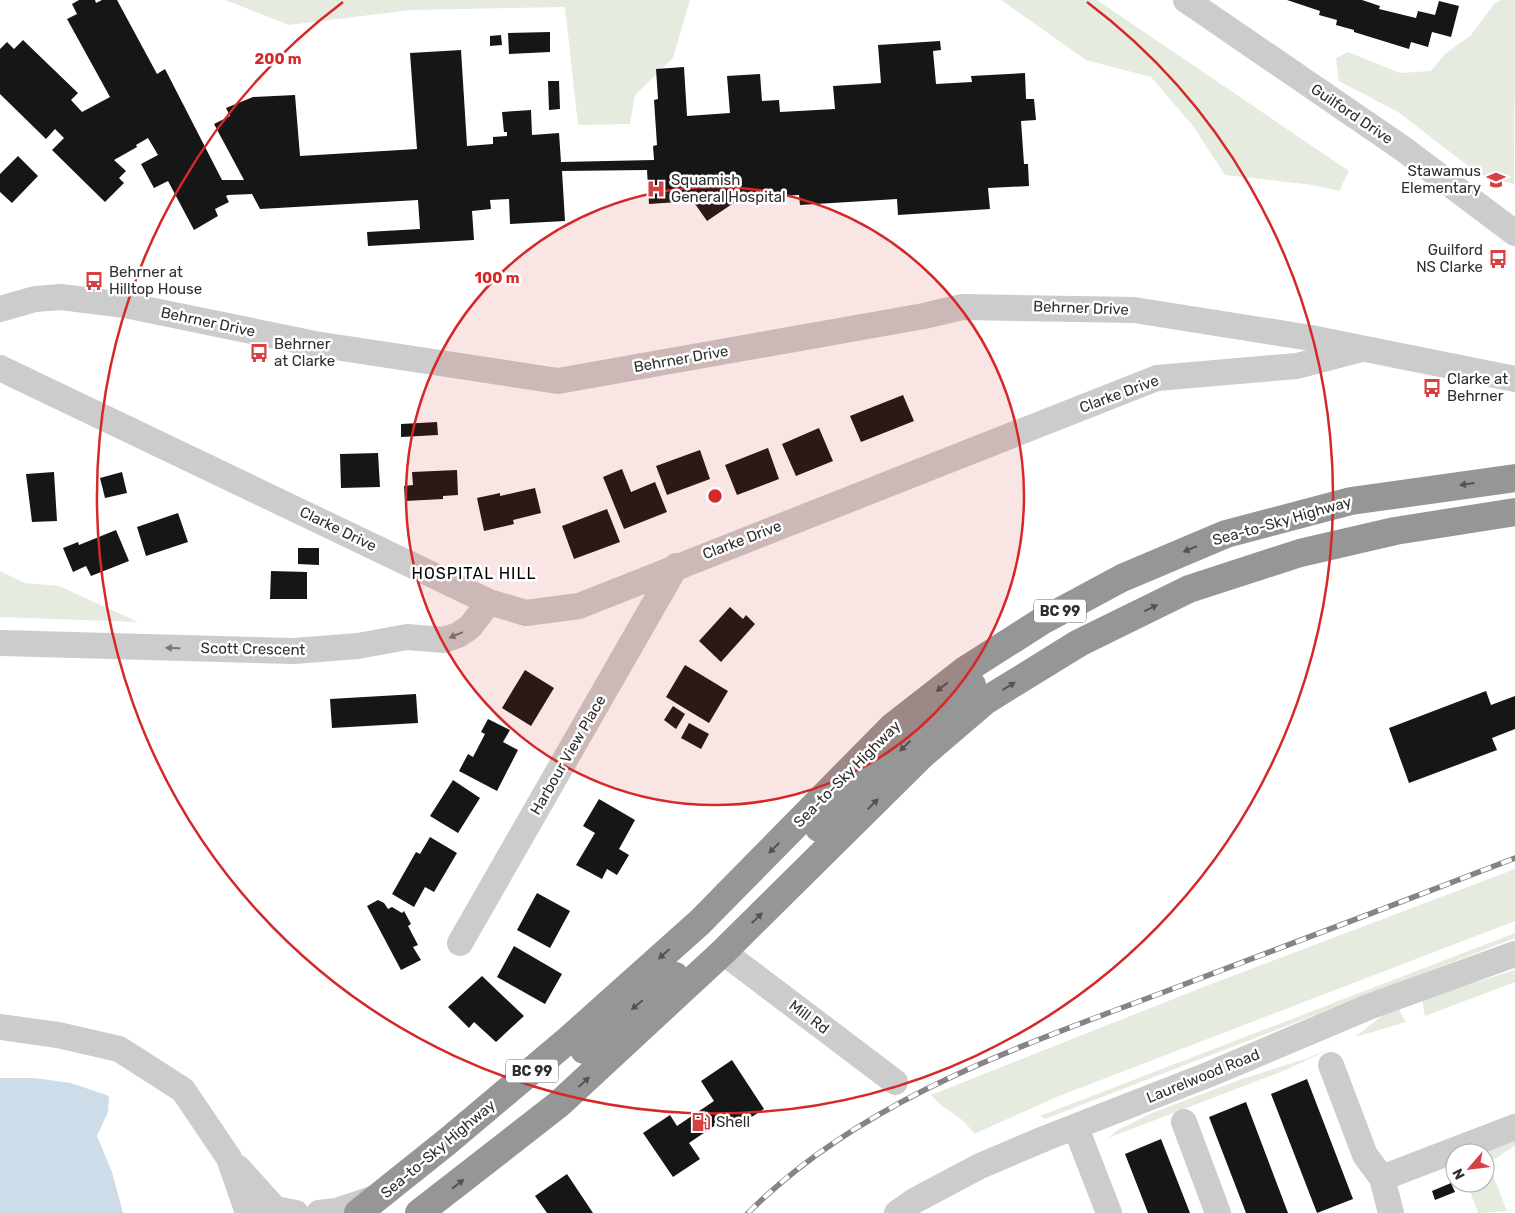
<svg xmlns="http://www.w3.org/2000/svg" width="1515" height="1213" viewBox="0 0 1515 1213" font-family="Rubik,sans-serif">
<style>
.green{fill:#e5ebdf}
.water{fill:#ccdce9}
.building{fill:#161616}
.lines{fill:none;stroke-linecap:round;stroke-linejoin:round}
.minor{stroke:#ccc;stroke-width:26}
.highway{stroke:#969696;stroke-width:28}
.rail-casing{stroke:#848484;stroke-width:5.5}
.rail{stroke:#fff;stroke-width:4;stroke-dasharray:11;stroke-linecap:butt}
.oneway{fill:#535353}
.oneway2{fill:#767676}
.ring{fill:none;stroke:#d62828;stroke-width:2.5}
.labels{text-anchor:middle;stroke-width:5;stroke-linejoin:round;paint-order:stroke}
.shield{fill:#fff;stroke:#6d6d6d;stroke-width:1}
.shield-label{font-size:14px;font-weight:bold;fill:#2f2f2f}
.street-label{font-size:15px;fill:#2f2f2f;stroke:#fff}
.poi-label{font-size:15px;fill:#2f2f2f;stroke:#fff;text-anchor:start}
.neighbourhood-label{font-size:16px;letter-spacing:1px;fill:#000;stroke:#fff}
.centre{fill:#d62828;stroke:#fff;stroke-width:2.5}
.ring-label{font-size:15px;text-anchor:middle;font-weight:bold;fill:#d62828;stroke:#fff;stroke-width:5;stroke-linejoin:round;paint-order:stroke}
</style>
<rect width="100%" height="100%" fill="#fff"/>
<path class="green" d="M225 0H690L673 58 635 95 630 124 578 125 565 7 411 10 289 25Z
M1001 0H1097L1349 171 1339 191 1313 185 1225 175 1193 126 1151 77 1086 60Z
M1501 0H1515L1514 184 1480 175 1398 112 1339 81 1336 58 1348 52 1400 73 1431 71 1445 54 1471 35 1495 3Z
M0 571 25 583 59 586 138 622 0 617Z
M1515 869V921L1059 1096 974 1134C961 1113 944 1112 931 1095L1206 986Z
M1515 933V938L1045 1119 1040 1116Z
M1515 970V982L1425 1016 1422 999Z
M1398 1008 1406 1022 1355 1037 1383 1015Z
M1340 1044 1288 1069 1108 1138 1118 1130 1152 1113 1242 1079 1308 1058Z
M1515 1139V1146L1485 1165V1153H1479Z
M1492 1172 1507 1211 1478 1213 1467 1183H1485V1175Z"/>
<path class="water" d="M0 1078H34L71 1083 109 1096 108 1112 97 1136 112 1172 123 1213H0Z"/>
<path class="building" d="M79 0H95L96 3 102 0H117L157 74 165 69 222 180H244L214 124 230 116 226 108 253 97 295 95 300 156 417 149 410 53 461 50 467 146 493 144V137L507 136V132H504L502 112 531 110 532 135 559 133 561 162 654 160 653 146 657 145 654 100 658 99 656 69 684 67 687 116 730 113 727 76 760 74 762 101 779 100 780 112 835 109 833 86 881 83 878 45 940 41 941 50 933 51 936 84 972 82 971 76 1025 73 1026 99H1034L1036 120 1021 121 1024 164H1028L1029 186 988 188 990 209 898 215 897 199 800 205 799 195 741 198 707 221 693 201 649 204 647 170 562 171 565 221 510 224 509 199 490 200 491 209 472 211 474 240 368 246 367 232 420 229 418 200 260 209 252 194 228 195 226 196 229 202 215 209 218 216 194 230 168 181 154 188 141 164 158 155 148 138 136 145 137 147 114 160 126 171 119 178 124 183 105 202 52 150 64 138 55 129 46 139 0 94V49L7 42 14 49 23 40 78 93 71 100 82 112 110 97 67 19 77 14 72 4Z
M1287 0H1362L1380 6 1379 9 1416 18 1418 11 1435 15 1439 1 1459 6 1451 37 1432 32 1428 47 1411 42 1409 49 1354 32V30L1336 25 1337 20 1319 15 1320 11Z
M550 32V52L509 54 508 33Z
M501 35 502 45 490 46V36Z
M548 81H559L560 109 549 110Z
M18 156 38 176 12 203 0 192V174Z
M903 395 914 421 861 442 850 416Z
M437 422 438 435 401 437V424Z
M819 428 833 461 796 476 782 444Z
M768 448 779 479 737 495 725 465Z
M700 450 710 479 667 495 656 466Z
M378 453 380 487 341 488 340 454Z
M622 469 631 492 655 482 667 512 624 529 603 477Z
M457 470 458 495 443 496V499L405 501 404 486 413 485 412 472Z
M54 472 57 521 32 522 26 474Z
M122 472 127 493 105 498 100 478Z
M535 488 541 513 513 520 514 524 484 531 477 498 500 493V496Z
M607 509 620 542 574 559 562 526Z
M178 513 188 542 146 556 137 527Z
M116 530 129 561 91 576 86 566 73 572 63 548 78 542 79 545Z
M298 548H319V565L298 564Z
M271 571 307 572V599H270Z
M730 607 743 619 746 615 755 624 721 662 699 641Z
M685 665 728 691 709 723 666 697Z
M525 670 554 688 531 726 502 708Z
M1486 691 1491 705 1515 696V729L1492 738 1497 750 1409 783 1389 728Z
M416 694 418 723 332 728 330 699Z
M673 706 685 714 676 729 664 720Z
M488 719 510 730 503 742 518 750 497 791 459 771 468 754 473 757 485 734 481 732Z
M689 723 709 734 701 749 681 738Z
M453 780 480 798 458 833 430 816Z
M599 799 635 820 619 849 629 855 617 875 607 869 602 879 576 865 595 833 583 826Z
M430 837 457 853 434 892 425 887 414 907 392 894 416 852 420 854Z
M537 893 570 911 550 948 517 930Z
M378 900 384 903 388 909 392 907 402 913 404 911 411 924 408 926 418 945 413 947 421 960 401 970 367 906Z
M514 946 562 974 545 1004 497 977Z
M482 976 524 1016 496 1042 474 1022 469 1028 448 1007Z
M732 1060 764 1109 733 1129 726 1118 689 1143 700 1159 673 1177 643 1133 670 1115 677 1126 714 1101 701 1081Z
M1307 1079 1353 1199 1317 1213 1271 1094Z
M1246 1102 1288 1213H1246L1209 1117Z
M1161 1139 1190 1213H1148L1125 1154Z
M567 1174 593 1213H547L535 1196Z
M1451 1183 1455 1192 1435 1200 1432 1191Z"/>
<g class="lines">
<path class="minor" d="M1186 0 1402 148 1515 233
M0 309 35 299 61 297 125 305 315 344 558 381 924 316 962 307 1134 310 1311 338 1515 379
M0 368 489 602 526 613 579 606 1157 378 1297 366 1358 350
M0 643 294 651 358 646 407 637 444 640 458 635 470 627 489 602
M460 943 676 566
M723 952 895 1082
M0 1027 58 1035 119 1049 183 1090 229 1158 248 1213
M1331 1065 1365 1155 1382 1178 1391 1213
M1184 1122 1218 1213
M1076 1128 1109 1213
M238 1168 275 1209 296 1213
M1382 1178 1515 1127
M319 1213 336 1211 378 1197
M897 1213 914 1201 980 1166 1046 1138 1210 1074 1371 1006 1515 954"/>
<path class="highway" d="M819 828 923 728 972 685
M584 1050 675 976
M358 1213 448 1141 568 1040 700 922 892 727 965 670 1042 621 1122 578 1226 534 1351 501 1515 478
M419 1213 559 1104 723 952 922 755 985 701 1079 643 1189 589 1300 553 1395 531 1515 512"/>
<g class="rail-casing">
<path id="rail" d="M748 1213C864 1097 1022 1046 1172 989 1286 946 1401 902 1515 858"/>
</g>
<use href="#rail" class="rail"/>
</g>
<defs><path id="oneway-solid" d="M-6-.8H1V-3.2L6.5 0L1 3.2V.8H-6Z" transform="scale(1.25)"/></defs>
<g class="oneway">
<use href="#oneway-solid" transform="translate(1467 484) rotate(172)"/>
<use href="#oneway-solid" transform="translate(1190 549) rotate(157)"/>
<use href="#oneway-solid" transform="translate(1151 608) rotate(-26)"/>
<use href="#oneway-solid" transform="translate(1009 686) rotate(-32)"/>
<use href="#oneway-solid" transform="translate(942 687) rotate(142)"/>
<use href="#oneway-solid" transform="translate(905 746) rotate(136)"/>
<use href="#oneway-solid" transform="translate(873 804) rotate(-45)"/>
<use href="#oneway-solid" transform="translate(774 848) rotate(135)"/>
<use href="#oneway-solid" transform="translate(757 918) rotate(-45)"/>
<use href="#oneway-solid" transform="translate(664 954) rotate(138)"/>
<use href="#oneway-solid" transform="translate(637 1005) rotate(141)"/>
<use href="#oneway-solid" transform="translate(584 1082) rotate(-42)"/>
<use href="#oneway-solid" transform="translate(458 1184) rotate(-38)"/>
</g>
<g class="oneway2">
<use href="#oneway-solid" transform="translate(456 635) rotate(157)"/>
<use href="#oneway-solid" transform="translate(173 648) rotate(-179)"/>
</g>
<circle cx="715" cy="496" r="309" fill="#d62828" fill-opacity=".12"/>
<g class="ring">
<circle cx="715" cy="496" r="309"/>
<path d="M1087 2A618 618 0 1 1 343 2"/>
</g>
<defs>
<g id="school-bare" transform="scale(1.5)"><path d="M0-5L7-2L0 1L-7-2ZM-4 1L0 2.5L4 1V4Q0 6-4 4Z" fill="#d64144" stroke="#fff" stroke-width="2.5" paint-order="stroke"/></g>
<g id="hospital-bare" transform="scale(1.5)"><path d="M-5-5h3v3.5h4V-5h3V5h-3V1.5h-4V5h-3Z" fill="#d64144" stroke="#fff" stroke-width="2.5" paint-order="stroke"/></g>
<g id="bus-bare" transform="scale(1.5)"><path d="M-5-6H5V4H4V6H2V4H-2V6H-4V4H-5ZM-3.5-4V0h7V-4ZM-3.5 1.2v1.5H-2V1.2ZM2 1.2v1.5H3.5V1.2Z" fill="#d64144" stroke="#fff" stroke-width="2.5" paint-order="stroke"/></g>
<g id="fuel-bare" transform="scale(1.5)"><path d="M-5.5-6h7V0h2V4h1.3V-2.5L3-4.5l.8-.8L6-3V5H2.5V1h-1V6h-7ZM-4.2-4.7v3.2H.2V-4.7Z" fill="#d64144" stroke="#fff" stroke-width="2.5" paint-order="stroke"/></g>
</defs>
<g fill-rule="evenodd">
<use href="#school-bare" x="1496" y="180"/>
<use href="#hospital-bare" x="656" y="189"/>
<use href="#bus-bare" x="1498" y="259"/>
<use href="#bus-bare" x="94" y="281"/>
<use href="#bus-bare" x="259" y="353"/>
<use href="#bus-bare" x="1432" y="388"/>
<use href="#fuel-bare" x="701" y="1122"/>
</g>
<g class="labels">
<g class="shield">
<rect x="1034" y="599.5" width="52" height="23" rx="4"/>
<rect x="506" y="1059.5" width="52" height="23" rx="4"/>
</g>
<g class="shield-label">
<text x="1060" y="616">BC 99</text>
<text x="532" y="1076">BC 99</text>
</g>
<g class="street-label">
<text transform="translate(1352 114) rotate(34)" y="5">Guilford Drive</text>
<text transform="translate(1081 308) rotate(2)" y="5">Behrner Drive</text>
<text transform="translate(208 322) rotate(12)" y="5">Behrner Drive</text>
<text transform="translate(681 359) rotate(-10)" y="5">Behrner Drive</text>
<text transform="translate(1119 394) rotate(-20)" y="5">Clarke Drive</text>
<text transform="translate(1282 521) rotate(-16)" y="5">Sea-to-Sky Highway</text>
<text transform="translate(338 529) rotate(26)" y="5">Clarke Drive</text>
<text transform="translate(742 540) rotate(-21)" y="5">Clarke Drive</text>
<text transform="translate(253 649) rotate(1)" y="5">Scott Crescent</text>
<text transform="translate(568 755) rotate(-60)" y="5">Harbour View Place</text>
<text transform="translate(847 774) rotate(-45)" y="5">Sea-to-Sky Highway</text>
<text transform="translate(809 1017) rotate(37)" y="5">Mill Rd</text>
<text transform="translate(1203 1076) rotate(-22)" y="5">Laurelwood Road</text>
<text transform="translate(438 1149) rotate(-40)" y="5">Sea-to-Sky Highway</text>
</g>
<g class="poi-label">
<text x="1481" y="176" text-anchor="end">Stawamus<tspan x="1481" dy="17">Elementary</tspan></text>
<text x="671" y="185">Squamish<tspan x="671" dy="17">General Hospital</tspan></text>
<text x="1483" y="255" text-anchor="end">Guilford<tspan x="1483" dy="17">NS Clarke</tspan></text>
<text x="109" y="277">Behrner at<tspan x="109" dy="17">Hilltop House</tspan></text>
<text x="274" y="349">Behrner<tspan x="274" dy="17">at Clarke</tspan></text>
<text x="1447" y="384">Clarke at<tspan x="1447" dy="17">Behrner</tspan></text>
<text x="716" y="1127">Shell</text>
</g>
<g class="neighbourhood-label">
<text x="474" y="579">HOSPITAL HILL</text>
</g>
</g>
<circle cx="715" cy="496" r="8" class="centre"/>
<g class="ring-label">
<text x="278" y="64">200 m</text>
<text x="497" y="283">100 m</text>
</g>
<g transform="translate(1470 1168) rotate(242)"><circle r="24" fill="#ffffff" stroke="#acacac"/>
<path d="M0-4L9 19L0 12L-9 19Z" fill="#d64144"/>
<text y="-8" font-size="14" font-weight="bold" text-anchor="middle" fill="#2f2f2f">N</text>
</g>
</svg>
